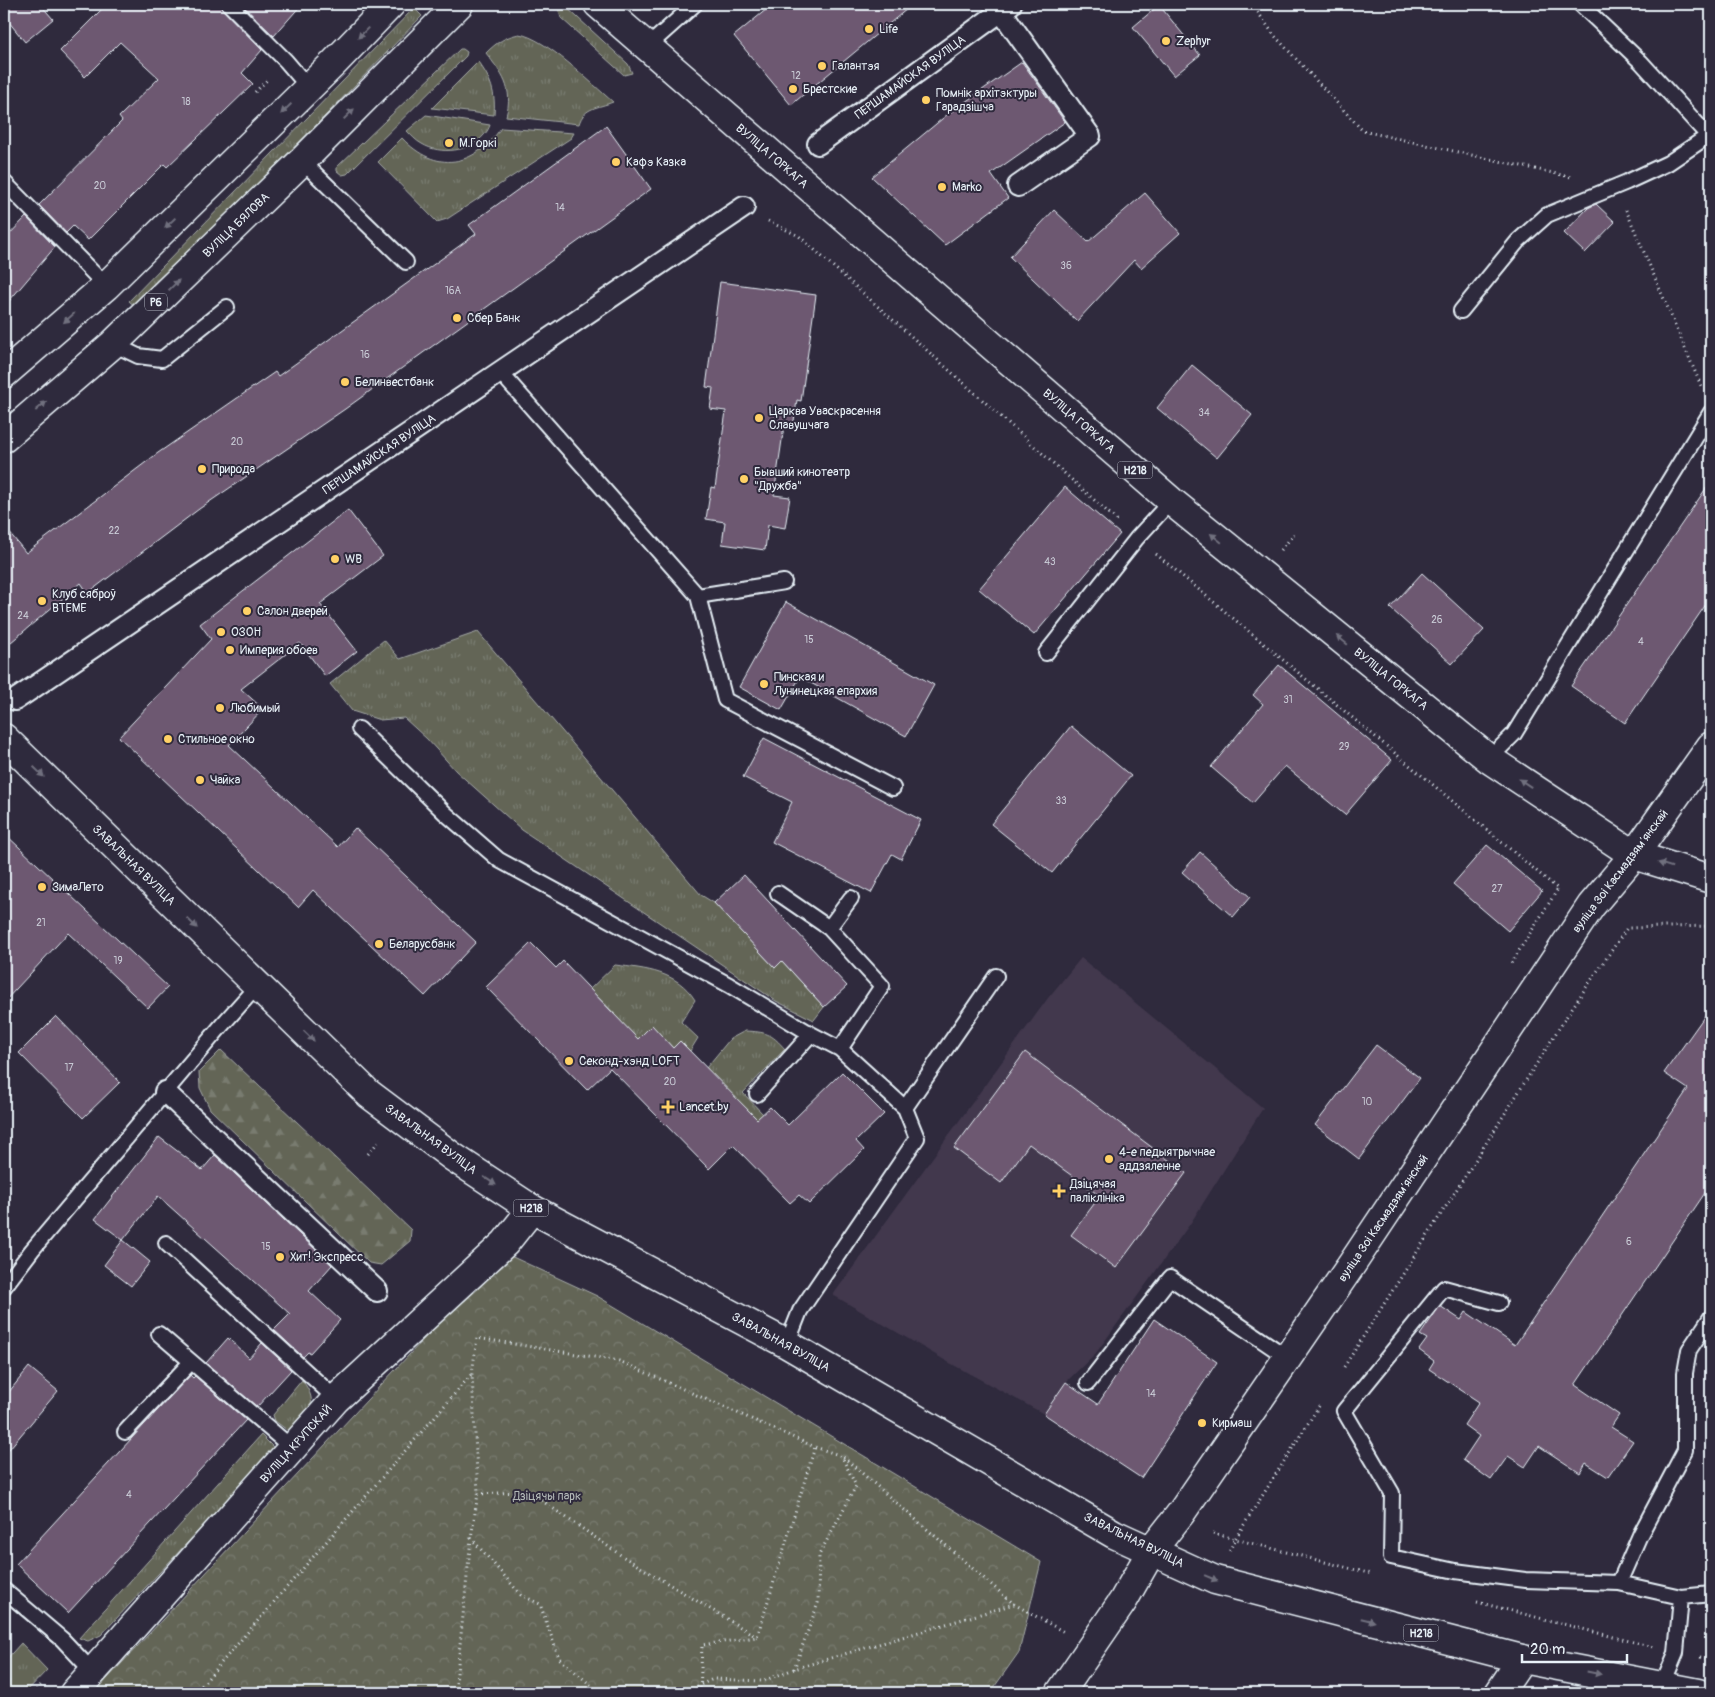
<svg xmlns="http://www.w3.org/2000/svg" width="1715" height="1697" viewBox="0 0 1715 1697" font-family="Pangolin,sans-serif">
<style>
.built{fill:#42384d}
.grass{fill:url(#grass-tufts);stroke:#a6aba8}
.forest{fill:url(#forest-firs);stroke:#a6aba8}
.park{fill:url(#park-crowns);stroke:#a6aba8}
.building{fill:#6d5971;stroke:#e8f1f8}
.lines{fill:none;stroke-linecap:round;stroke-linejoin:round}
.service-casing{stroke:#e8f1f8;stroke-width:18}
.pedestrian-casing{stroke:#e8f1f8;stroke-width:24}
.minor-casing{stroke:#e8f1f8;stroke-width:31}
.secondary-casing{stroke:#e8f1f8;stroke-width:31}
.primary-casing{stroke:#e8f1f8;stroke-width:31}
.path{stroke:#e8f1f8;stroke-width:3;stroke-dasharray:1 4;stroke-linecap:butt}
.service{stroke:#2f2a3d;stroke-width:14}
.pedestrian{stroke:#2f2a3d;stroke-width:20}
.minor{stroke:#2f2a3d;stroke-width:28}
.secondary{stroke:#2f2a3d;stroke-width:28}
.primary{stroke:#2f2a3d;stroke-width:28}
.oneway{fill:#70707e}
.poi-dot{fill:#ffd166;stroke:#2f2a3d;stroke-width:2}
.labels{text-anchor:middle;stroke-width:4;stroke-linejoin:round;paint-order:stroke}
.number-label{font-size:10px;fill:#c9cbd6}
.shield{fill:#2f2a3d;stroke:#b0b5c0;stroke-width:1}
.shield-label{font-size:11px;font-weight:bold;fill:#e8f1f8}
.poi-label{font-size:12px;fill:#e8f1f8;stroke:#2f2a3d;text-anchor:start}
.street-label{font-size:12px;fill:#e8f1f8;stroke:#2f2a3d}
.park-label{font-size:12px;fill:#b3b9b8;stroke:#2f2a3d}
</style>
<defs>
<pattern id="grass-tufts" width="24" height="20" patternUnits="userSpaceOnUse" patternTransform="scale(1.25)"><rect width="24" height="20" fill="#636557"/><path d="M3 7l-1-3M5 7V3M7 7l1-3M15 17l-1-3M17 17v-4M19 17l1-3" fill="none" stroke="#797c70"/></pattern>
<pattern id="forest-firs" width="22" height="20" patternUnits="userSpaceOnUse" patternTransform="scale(1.25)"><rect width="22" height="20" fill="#636557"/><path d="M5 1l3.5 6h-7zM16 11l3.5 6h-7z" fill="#797c70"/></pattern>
<pattern id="park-crowns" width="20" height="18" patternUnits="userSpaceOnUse" patternTransform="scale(1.25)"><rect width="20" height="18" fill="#636557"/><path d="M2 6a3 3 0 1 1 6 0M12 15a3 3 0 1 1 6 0" fill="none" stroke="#797c70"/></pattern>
</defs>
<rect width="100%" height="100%" fill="#2f2a3d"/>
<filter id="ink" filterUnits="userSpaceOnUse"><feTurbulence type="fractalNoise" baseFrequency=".02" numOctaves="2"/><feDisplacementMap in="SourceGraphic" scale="10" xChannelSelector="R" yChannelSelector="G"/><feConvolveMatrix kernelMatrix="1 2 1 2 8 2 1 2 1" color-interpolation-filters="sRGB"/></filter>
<g filter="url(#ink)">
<path class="built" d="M1081 958 1263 1108 1190 1224 1096 1353 1066 1382 1044 1414 948 1362 833 1295 1048 998Z"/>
<path class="grass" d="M557 4 565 6 628 64 632 73 624 75 561 18Z
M414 8 422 16 138 309 129 301Z
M519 34C546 38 591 83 613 102 598 108 584 107 579 124L506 116C514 88 502 74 486 53 497 42 505 37 519 34Z
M460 49H463L467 52 466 56 347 174 342 175 337 171V167Z
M478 62C491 78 496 94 494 115L432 108Z
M426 115 490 125C489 128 487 132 484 135 470 152 440 155 422 144 416 141 411 135 407 131Z
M501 128 574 133 571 138 447 219 437 222 378 162 402 138C436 174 474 167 501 128Z
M478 632 701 895 714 903 775 968 782 961 824 1007 814 1020 776 1001 522 830 456 771 427 739 404 718 380 720 352 711 330 684 384 640 400 659Z
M615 965C646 969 677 971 695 1000L681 1022 698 1038 690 1051 680 1041 673 1048 652 1026 630 1047 606 1023 615 1014 590 989Z
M745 1031C766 1032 771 1033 785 1049L743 1093 763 1114 750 1127 706 1068 730 1039Z
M302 1380C321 1405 308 1413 291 1433L275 1421 273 1415Z
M261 1435 275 1449 101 1635 88 1641 79 1638Z
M21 1643 47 1670 25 1693H4V1662Z"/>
<path class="forest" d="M221 1050 411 1230 410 1241 381 1265 369 1263 210 1109 200 1088 199 1072Z"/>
<path class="park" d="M504 1253 597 1296 1041 1562 1019 1652 990 1693H94Z"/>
<path class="building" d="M4 4H40L53 19 25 42 4 16Z
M107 4H220L223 10 262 50 242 73 253 84 167 167 164 164 88 240 73 226 66 233 39 205 122 121 119 117 159 78 120 42 85 77 60 51Z
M241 4H302L274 36Z
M773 4H913L791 105 734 36Z
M1159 5 1200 55 1174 76 1133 27Z
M1022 62 1065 122 991 174 1008 198 945 245 872 177 948 114Z
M606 126 651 189 345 409 199 509 88 593 81 583 4 648V526L26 553 158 453 275 372 278 376 476 234 469 225Z
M1145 193 1180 233 1141 268 1134 260 1077 321 1010 257 1054 210 1088 242Z
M1596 204 1615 222 1585 253 1564 233 1588 208Z
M26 217 55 247 4 307V240Z
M720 282 816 295 801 401 797 400 793 428 784 426 774 495 790 497 785 528 768 525 765 550 722 544 725 522 706 519 711 487 715 488 726 411 710 409 713 388 706 387Z
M1192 365 1252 415 1217 458 1157 408Z
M1711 481V597L1625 723 1571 686Z
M1065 487 1120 534 1034 635 979 589Z
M348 510 383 556 320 604 357 651 325 676 300 643 241 689 263 709 229 745 338 847 355 828 476 942 425 996 313 890 298 907 119 737 211 639 200 624Z
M1422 573 1484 630 1452 664 1390 608Z
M786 602 934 685 906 736 800 677 781 710 739 687Z
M1279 665 1392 760 1345 815 1285 766 1253 803 1211 767 1263 704 1253 695Z
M1071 726 1131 776 1052 873 991 824Z
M764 738 921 820 901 859 892 854 871 893 772 842 792 802 743 777Z
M4 833 168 987 148 1008 68 933 4 1002Z
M1487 845 1542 891 1508 931 1453 884Z
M1200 852 1250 897 1233 917 1182 872Z
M744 875 847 986 824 1007 782 961 775 968 714 903Z
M531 943 556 968 563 961 638 1039 652 1025 673 1048 680 1041 757 1119 770 1107 788 1125 842 1072 884 1114 856 1141 864 1150 809 1204 799 1195 790 1203 733 1145 709 1169 610 1068 587 1090 486 987Z
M1711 1007V1184L1575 1385 1619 1415 1611 1427 1633 1441 1608 1477 1586 1463 1580 1473 1539 1446 1525 1467 1508 1456 1491 1480 1463 1460 1479 1436 1464 1425 1479 1402 1429 1369 1434 1361 1419 1350 1427 1339 1420 1335 1440 1306 1461 1320 1466 1312 1515 1345 1688 1089 1664 1073Z
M56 1016 120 1082 83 1118 19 1053Z
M1376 1045 1420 1078 1359 1159 1315 1125Z
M1025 1052 1186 1173 1116 1268 1071 1235 1100 1196 1064 1170 1029 1144 1001 1183 954 1148Z
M159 1137 202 1170 215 1155 332 1265 309 1291 340 1320 310 1353 308 1352 303 1357 274 1330 290 1314 158 1196 123 1240 95 1219Z
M123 1240 150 1262 131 1286 104 1265Z
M1154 1319 1217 1362 1141 1478 1044 1414 1066 1382 1098 1404Z
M228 1338 249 1358 262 1343 291 1370 257 1407 206 1363Z
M29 1367 58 1391 4 1455V1398Z
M190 1375 193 1378 195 1376 246 1420 68 1613 16 1564Z"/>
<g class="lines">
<g class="service-casing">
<path id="service" d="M229 4 286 61 309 88
M1580 4 1641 62 1711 139
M647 47 695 4
M302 161 406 262
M4 185 5 183 106 286
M1461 311 1518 241 1547 215 1627 182 1668 163 1708 136
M113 344 138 356 162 359 227 307
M500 372 698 596 725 700 893 788
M698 596 784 582
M1046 653 1137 538 1171 501
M359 729 445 813 499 860 729 985 811 1034 840 1049 905 1108 917 1138 800 1311 787 1344
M1489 759 1514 734 1711 412
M778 893 829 928 882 986 840 1049
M829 928 851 898
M757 1094 811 1034
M905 1108 996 976
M166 1243 336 1399
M4 1287 32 1250 222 1025 257 986
M1499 1303 1444 1288 1344 1411 1392 1493 1391 1557 1455 1571 1525 1580 1619 1583
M159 1334 292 1448
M1088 1383 1170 1278 1288 1358
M125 1432 191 1362
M4 1590 62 1639 93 1672
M1681 1597 1711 1594
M1662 1686 1676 1653 1681 1597 1619 1583 1640 1535 1685 1450V1373L1689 1350 1711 1317"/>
</g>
<g class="pedestrian-casing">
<path id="pedestrian" d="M1001 11 1090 136 1018 186
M818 144 1011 4
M15 700 744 207
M165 1092 377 1291"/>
</g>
<g class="minor-casing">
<path id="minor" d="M1634 855 1711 746
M74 1693 336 1399 505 1243 532 1209
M1499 1693 1522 1659"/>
</g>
<g class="secondary-casing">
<path id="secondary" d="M1060 1693 1123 1601 1152 1550 1181 1513 1352 1264 1591 906 1634 855"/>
</g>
<g class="primary-casing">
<path id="primary" d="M598 4 1171 501 1489 759 1634 855 1711 879
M4 374 106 286 334 63 391 4
M4 438 113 344 302 161 459 4
M4 738 369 1094 453 1157 532 1209 787 1344 1114 1534 1215 1580 1522 1659 1698 1693"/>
</g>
<path class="path" d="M1252 4 1274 35 1363 131 1571 177
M255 92 268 79
M1626 210 1702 388
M768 221 799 236 1119 522
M1281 550 1294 534
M1156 554 1558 889 1510 965
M368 1154 379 1141
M1344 1367 1570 1011 1627 928 1711 926
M1319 1406 1235 1539 1372 1574
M478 1494 520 1492 538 1498 622 1556 757 1637
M1213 1533 1235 1539 1229 1552
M471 1538 521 1595 540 1604 559 1658 600 1693
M1477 1602 1653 1647
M1700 1657 1711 1659
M794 1669 818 1603 819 1555 856 1486 843 1459
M33 1693 43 1683
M195 1693 471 1375
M455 1693 471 1538 478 1494 472 1374 477 1338 619 1361 815 1447 842 1456 1014 1604 1064 1632
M683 1693 713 1679 763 1681 794 1669 1014 1604
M700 1693 702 1645 757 1637 815 1447"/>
<use href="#service" class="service"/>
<use href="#pedestrian" class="pedestrian"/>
<use href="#minor" class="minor"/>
<use href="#secondary" class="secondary"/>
<use href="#primary" class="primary"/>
</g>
<defs><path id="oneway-solid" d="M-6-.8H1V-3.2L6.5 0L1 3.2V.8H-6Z" transform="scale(1.25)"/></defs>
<g class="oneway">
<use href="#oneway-solid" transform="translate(363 33) rotate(134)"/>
<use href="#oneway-solid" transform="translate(286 109) rotate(136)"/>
<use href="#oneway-solid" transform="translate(349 114) rotate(-45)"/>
<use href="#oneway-solid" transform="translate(170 223) rotate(136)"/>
<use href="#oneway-solid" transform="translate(174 285) rotate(-44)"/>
<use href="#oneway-solid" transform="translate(69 318) rotate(139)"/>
<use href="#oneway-solid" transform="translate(41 406) rotate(-41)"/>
<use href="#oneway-solid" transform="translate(1216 538) rotate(-141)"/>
<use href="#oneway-solid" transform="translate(1342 640) rotate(-141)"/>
<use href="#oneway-solid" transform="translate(39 772) rotate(44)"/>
<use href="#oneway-solid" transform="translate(1525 783) rotate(-146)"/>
<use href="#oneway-solid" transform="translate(1665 865) rotate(-163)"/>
<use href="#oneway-solid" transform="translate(192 923) rotate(44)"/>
<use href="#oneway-solid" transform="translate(309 1036) rotate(44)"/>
<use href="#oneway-solid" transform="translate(490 1181) rotate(33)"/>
<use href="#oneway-solid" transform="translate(1211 1578) rotate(23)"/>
<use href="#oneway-solid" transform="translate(1368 1620) rotate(14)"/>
<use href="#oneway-solid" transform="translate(1594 1673) rotate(11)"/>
</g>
</g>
<g class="poi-dot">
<circle cx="869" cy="29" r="5"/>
<circle cx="1166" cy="41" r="5"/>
<circle cx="822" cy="66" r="5"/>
<circle cx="793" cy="89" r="5"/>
<circle cx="926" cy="100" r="5"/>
<circle cx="449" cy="143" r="5"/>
<circle cx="616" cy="162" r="5"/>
<circle cx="942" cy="187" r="5"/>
<circle cx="457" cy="318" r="5"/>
<circle cx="345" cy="382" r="5"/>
<circle cx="759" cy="418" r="5"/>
<circle cx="202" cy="469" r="5"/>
<circle cx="744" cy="479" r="5"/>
<circle cx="335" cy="559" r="5"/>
<circle cx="42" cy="601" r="5"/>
<circle cx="247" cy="611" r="5"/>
<circle cx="221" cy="632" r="5"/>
<circle cx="230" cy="650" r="5"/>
<circle cx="764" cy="684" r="5"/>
<circle cx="220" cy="708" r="5"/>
<circle cx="168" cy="739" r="5"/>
<circle cx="200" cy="780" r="5"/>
<circle cx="42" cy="887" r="5"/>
<circle cx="379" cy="944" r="5"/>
<circle cx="569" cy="1061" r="5"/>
<path d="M665.5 1099.5h5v5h5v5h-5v5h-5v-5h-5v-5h5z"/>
<circle cx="1109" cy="1159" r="5"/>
<path d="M1056.5 1183.5h5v5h5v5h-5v5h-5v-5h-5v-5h5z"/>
<circle cx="280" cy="1257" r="5"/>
<circle cx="1202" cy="1423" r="5"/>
</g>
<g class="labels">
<g class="number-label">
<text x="796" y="79">12</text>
<text x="186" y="105">18</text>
<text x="100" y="189">20</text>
<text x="560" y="211">14</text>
<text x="1066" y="269">36</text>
<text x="453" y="294">16А</text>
<text x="365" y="358">16</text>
<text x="1204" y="416">34</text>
<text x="237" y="445">20</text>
<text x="114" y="534">22</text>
<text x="1050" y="565">43</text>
<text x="23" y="619">24</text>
<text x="1437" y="623">26</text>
<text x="809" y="643">15</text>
<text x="1641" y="645">4</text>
<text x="1288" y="703">31</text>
<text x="1344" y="750">29</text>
<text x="1061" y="804">33</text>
<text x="1497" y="892">27</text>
<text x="41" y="926">21</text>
<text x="118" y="964">19</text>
<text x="69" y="1071">17</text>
<text x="670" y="1085">20</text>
<text x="1367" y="1105">10</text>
<text x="1629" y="1245">6</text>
<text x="266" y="1250">15</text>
<text x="1151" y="1397">14</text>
<text x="129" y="1498">4</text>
</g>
<g class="shield">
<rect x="145" y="293.5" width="22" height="17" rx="4"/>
<rect x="1117.5" y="461.5" width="35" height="17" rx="4"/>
<rect x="513.5" y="1199.5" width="35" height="17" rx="4"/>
<rect x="1403.5" y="1624.5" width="35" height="17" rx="4"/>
</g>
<g class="shield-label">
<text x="156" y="306">Р6</text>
<text x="1135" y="474">Н218</text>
<text x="531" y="1212">Н218</text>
<text x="1421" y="1637">Н218</text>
</g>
<g class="poi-label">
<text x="879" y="33">Life</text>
<text x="1176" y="45">Zephyr</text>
<text x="832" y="70">Галантэя</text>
<text x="803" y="93">Брестские</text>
<text x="936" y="97">Помнік архітэктуры<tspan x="936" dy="14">Гарадзішча</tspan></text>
<text x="459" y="147">М.Горкі</text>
<text x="626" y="166">Кафэ Казка</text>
<text x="952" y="191">Marko</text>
<text x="467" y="322">Сбер Банк</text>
<text x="355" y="386">Белинвестбанк</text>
<text x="769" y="415">Царква Уваскрасення<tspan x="769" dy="14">Славушчага</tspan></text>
<text x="212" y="473">Природа</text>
<text x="754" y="476">Бывший кинотеатр<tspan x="754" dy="14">"Дружба"</tspan></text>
<text x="345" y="563">WB</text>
<text x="52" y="598">Клуб сяброў<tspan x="52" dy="14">ВТЕМЕ</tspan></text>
<text x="257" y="615">Салон дверей</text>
<text x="231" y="636">ОЗОН</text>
<text x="240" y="654">Империя обоев</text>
<text x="774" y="681">Пинская и<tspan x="774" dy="14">Лунинецкая епархия</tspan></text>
<text x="230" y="712">Любимый</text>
<text x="178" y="743">Стильное окно</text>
<text x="210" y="784">Чайка</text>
<text x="52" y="891">ЗимаЛето</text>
<text x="389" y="948">Беларусбанк</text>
<text x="579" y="1065">Секонд-хэнд LOFT</text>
<text x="679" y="1111">Lancet.by</text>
<text x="1119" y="1156">4-е педыятрычнае<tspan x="1119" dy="14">аддзяленне</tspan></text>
<text x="1070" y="1188">Дзіцячая<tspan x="1070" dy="14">паліклініка</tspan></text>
<text x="290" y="1261">Хит! Экспресс</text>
<text x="1212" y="1427">Кирмаш</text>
</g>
<g class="street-label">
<text transform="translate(910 77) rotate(-36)" y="4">ПЕРШАМАЙСКАЯ ВУЛІЦА</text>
<text transform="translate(772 156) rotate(41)" y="4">ВУЛІЦА ГОРКАГА</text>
<text transform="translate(236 225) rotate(-44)" y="4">ВУЛІЦА БЯЛОВА</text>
<text transform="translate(1079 421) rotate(41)" y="4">ВУЛІЦА ГОРКАГА</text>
<text transform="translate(379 454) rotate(-34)" y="4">ПЕРШАМАЙСКАЯ ВУЛІЦА</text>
<text transform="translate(1391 679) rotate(39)" y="4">ВУЛІЦА ГОРКАГА</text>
<text transform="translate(134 865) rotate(44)" y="4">ЗАВАЛЬНАЯ ВУЛІЦА</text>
<text transform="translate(1620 871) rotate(-53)" y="4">вуліца Зоі Касмадзямʼянскай</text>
<text transform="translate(431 1139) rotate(36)" y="4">ЗАВАЛЬНАЯ ВУЛІЦА</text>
<text transform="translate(1383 1218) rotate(-56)" y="4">вуліца Зоі Касмадзямʼянскай</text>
<text transform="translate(781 1342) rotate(29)" y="4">ЗАВАЛЬНАЯ ВУЛІЦА</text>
<text transform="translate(296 1444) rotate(-48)" y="4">ВУЛІЦА КРУПСКАЙ</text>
<text transform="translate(1134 1540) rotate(26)" y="4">ЗАВАЛЬНАЯ ВУЛІЦА</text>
</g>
<g class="park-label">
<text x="547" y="1500">Дзіцячы парк</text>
</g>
</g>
<rect width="1715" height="1697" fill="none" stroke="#2f2a3d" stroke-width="20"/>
<rect x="10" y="10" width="1695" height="1677" fill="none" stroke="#e8f1f8" stroke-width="2" filter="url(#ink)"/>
<path d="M1522 1654v8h105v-8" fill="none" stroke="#e8f1f8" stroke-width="2.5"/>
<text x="1530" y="1654" font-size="15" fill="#e8f1f8" stroke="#2f2a3d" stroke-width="4" paint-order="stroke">20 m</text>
</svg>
